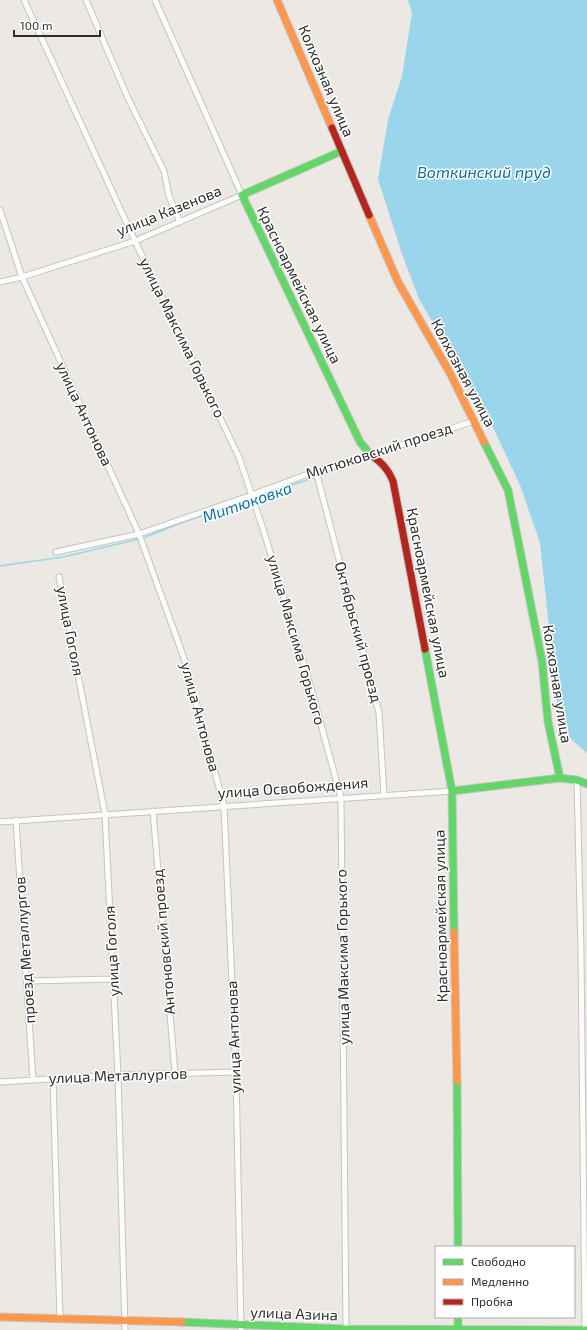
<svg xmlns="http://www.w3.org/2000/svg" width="587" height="1330" viewBox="0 0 587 1330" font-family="'Exo 2',sans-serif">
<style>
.water{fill:#99d6ec}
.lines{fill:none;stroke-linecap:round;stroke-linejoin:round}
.stream{stroke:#99d6ec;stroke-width:1.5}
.street-casing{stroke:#c5c4c5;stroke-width:7}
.fast-casing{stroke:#c5c4c5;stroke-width:9}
.slow-casing{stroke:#c5c4c5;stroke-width:9}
.jam-casing{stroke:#c5c4c5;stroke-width:9}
.street{stroke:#fcfcfb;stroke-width:5}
.fast{stroke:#63d668;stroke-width:7}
.slow{stroke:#ff974d;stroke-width:7}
.jam{stroke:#b3261e;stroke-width:7}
.labels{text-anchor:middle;stroke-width:3;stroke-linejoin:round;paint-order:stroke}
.street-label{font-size:15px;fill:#2e2e2e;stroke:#fff}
.water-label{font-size:16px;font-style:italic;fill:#0d6fa3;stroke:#fff}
</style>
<rect width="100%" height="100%" fill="#ece8e4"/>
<path class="water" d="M408 0H587V753L571 739 559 721 540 543 520 485 489 419 419 299 402 254 378 179 388 120 402 76 412 13Z"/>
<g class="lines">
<path class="stream" d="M477 423 489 419
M377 456 472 424
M143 538 181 523 371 458
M0 566 63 557 139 539"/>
<g class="street-casing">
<path id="street" d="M24 0 135 241 239 457 264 532 311 688 341 798 346 1330
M86 0 127 96 164 171 169 196 180 222
M0 210 22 277 139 534 185 661 224 806 236 1072 241 1330
M0 282 22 277 135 241 242 195 155 0
M316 471 379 713 384 795
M56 552 139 534 252 495 316 471 370 455 474 421
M59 577 105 814 118 1075 125 1330
M577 780 581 953 585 1330
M153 811 175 1073
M16 820 33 1080
M0 822 452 791
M27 981 113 979
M53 1079 60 1319
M0 1082 118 1075 236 1072"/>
</g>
<g class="fast-casing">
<path id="fast" d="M342 151 242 195 360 442 371 455
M484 442 508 490 542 661 548 722 560 778
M425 649 452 791 454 932
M452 791 560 778 577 780 587 784
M457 1081 458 1247
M458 1317V1330
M182 1322 346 1329 587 1330"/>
</g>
<g class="slow-casing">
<path id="slow" d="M277 0 332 128
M369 215 398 282 451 375 484 442
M454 932 457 1081
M0 1317 182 1322"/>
</g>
<g class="jam-casing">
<path id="jam" d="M332 128 369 215
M371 455C382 463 388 469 393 481L425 649"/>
</g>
<use href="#street" class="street"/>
<use href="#fast" class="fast"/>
<use href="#slow" class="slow"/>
<use href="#jam" class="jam"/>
</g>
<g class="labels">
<g class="street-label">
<text transform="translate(326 81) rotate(67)" y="5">Колхозная улица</text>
<text transform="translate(169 211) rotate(-22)" y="5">улица Казенова</text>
<text transform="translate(299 285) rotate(64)" y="5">Красноармейская улица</text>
<text transform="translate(182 338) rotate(64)" y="5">улица Максима Горького</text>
<text transform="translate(463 373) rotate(62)" y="5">Колхозная улица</text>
<text transform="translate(84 414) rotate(65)" y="5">улица Антонова</text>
<text transform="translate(379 451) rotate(-18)" y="5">Митюковский проезд</text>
<text transform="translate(428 593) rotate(79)" y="5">Красноармейская улица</text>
<text transform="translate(70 631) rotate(79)" y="5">улица Гоголя</text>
<text transform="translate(358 632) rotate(75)" y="5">Октябрьский проезд</text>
<text transform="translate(296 640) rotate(74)" y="5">улица Максима Горького</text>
<text transform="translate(557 684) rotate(81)" y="5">Колхозная улица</text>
<text transform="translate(200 717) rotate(75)" y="5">улица Антонова</text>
<text transform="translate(293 788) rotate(-4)" y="5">улица Освобождения</text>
<text transform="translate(441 916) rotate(-91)" y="5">Красноармейская улица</text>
<text transform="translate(164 942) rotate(-95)" y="5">Антоновский проезд</text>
<text transform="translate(25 950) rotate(-94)" y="5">проезд Металлургов</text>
<text transform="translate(112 951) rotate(-93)" y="5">улица Гоголя</text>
<text transform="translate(343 957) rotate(-91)" y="5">улица Максима Горького</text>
<text transform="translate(234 1037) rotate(-92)" y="5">улица Антонова</text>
<text transform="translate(118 1076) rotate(-2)" y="5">улица Металлургов</text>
<text transform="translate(294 1314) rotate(2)" y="5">улица Азина</text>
</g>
<g class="water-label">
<text x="484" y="178">Воткинский пруд</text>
<text transform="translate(247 502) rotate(-19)" y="6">Митюковка</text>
</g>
</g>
<rect x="435" y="1246" width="140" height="72" fill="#ffffff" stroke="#ababab"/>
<rect x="443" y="1259" width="20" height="6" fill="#63d668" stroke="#ababab"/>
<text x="471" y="1266" font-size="12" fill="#2e2e2e">Свободно</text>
<rect x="443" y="1279" width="20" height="6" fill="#ff974d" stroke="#ababab"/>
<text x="471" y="1286" font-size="12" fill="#2e2e2e">Медленно</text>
<rect x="443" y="1299" width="20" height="6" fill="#b3261e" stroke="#ababab"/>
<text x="471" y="1306" font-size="12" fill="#2e2e2e">Пробка</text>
<path d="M14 30v6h86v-6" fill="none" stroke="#2e2e2e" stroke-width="2"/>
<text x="20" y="30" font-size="12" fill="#2e2e2e" stroke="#ffffff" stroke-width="3" paint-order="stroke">100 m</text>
</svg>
